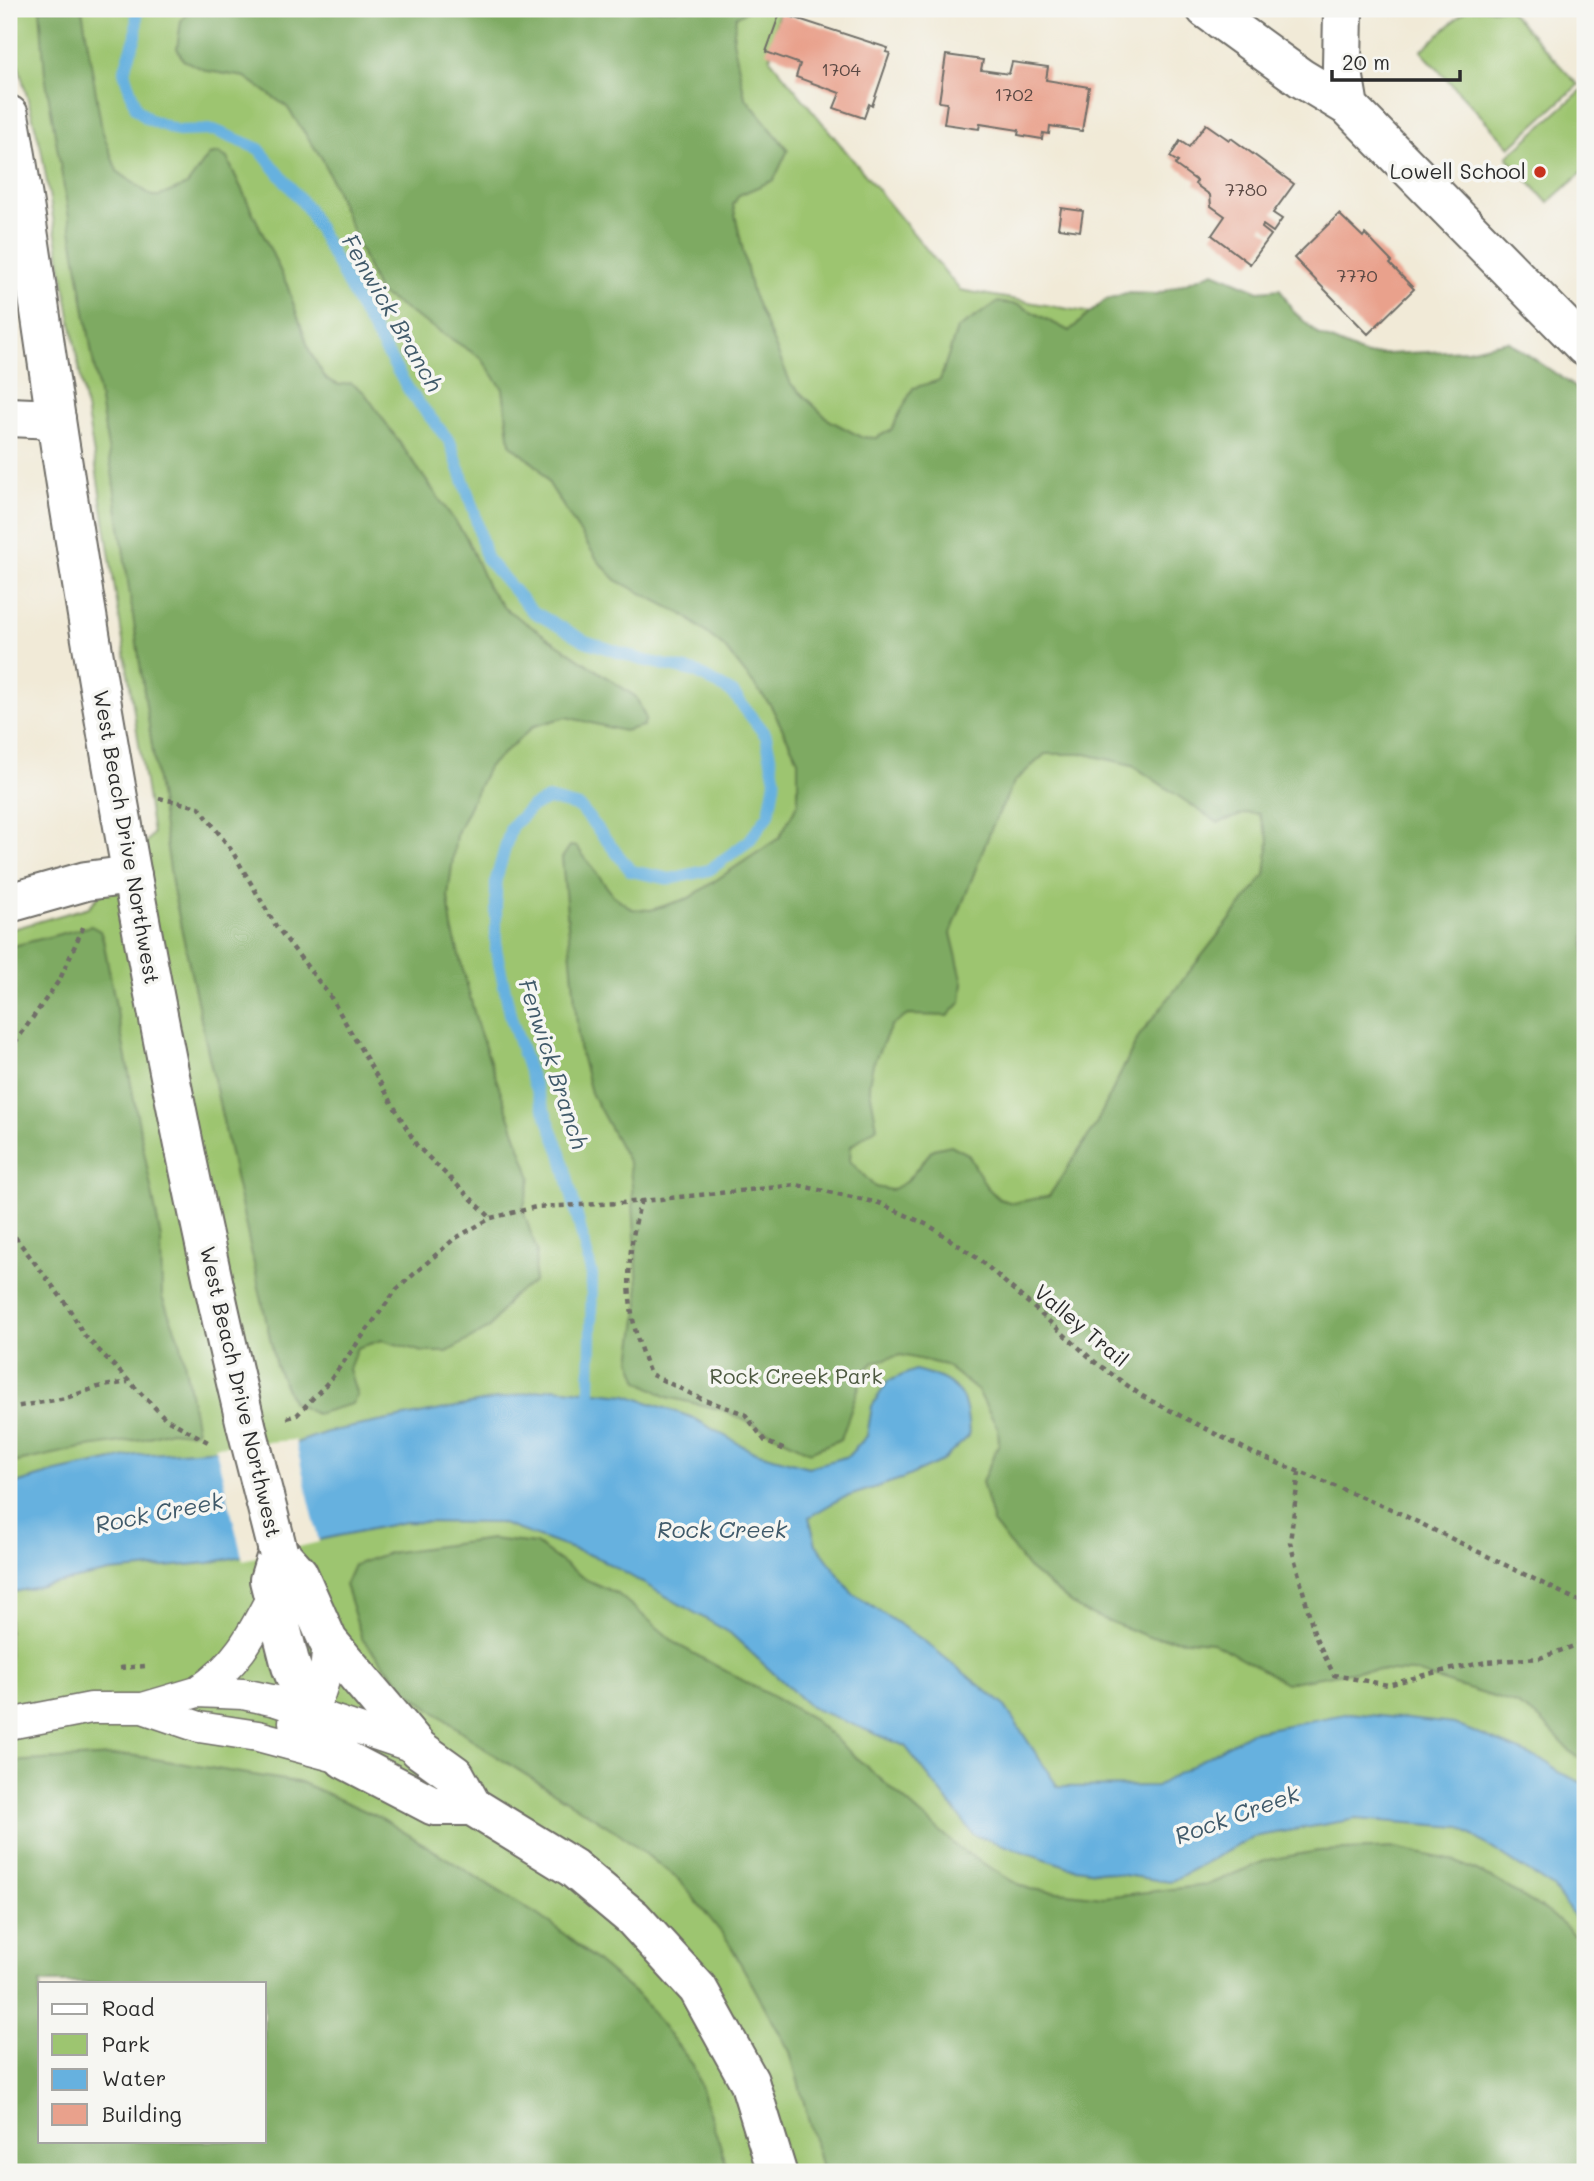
<svg xmlns="http://www.w3.org/2000/svg" width="1594" height="2181" viewBox="0 0 1594 2181" font-family="Mali,sans-serif">
<style>
.green{fill:#9dc570;stroke:#64784e;stroke-width:2;fill-rule:evenodd}
.forest{fill:#7eaa62;stroke:#546a46;stroke-width:2;fill-rule:evenodd}
.water{fill:#66b1df;stroke:#486e85;stroke-width:2}
.pier{fill:#f1ead7}
.lines{fill:none;stroke-linecap:round;stroke-linejoin:round}
.stream{stroke:#66b1df;stroke-width:12}
.building{fill:#e9a18c}
.pedestrian-casing{stroke:#706e67;stroke-width:33}
.minor-casing{stroke:#706e67;stroke-width:42}
.tertiary-casing{stroke:#706e67;stroke-width:42}
.path{stroke:#706e67;stroke-width:4.5;stroke-dasharray:5 5;stroke-linecap:butt}
.pedestrian{stroke:#fff;stroke-width:30}
.minor{stroke:#fff;stroke-width:38}
.tertiary{stroke:#fff;stroke-width:38}
.tertiary-bridge-casing{stroke:#706e67;stroke-width:42;stroke-linecap:butt}
.tertiary-bridge{stroke:#fff;stroke-width:38}
.poi-dot{fill:#c8321e;stroke:#f6f6f2;stroke-width:2.5}
.labels{text-anchor:middle;stroke-width:7;stroke-linejoin:round;paint-order:stroke}
.number-label{font-size:18px;fill:#5a4843}
.poi-label{font-size:21px;fill:#2b2b2b;stroke:#f6f6f2;text-anchor:end}
.street-label{font-size:21px;fill:#2b2b2b;stroke:#f6f6f2}
.park-label{font-size:21px;fill:#4d5940;stroke:#f6f6f2}
.water-label{font-size:23px;font-style:italic;fill:#405a6a;stroke:#f6f6f2}
</style>
<rect width="100%" height="100%" fill="#f6f6f2"/>
<filter id="ink" filterUnits="userSpaceOnUse"><feTurbulence type="fractalNoise" baseFrequency=".0143" numOctaves="2"/><feDisplacementMap in="SourceGraphic" scale="14" xChannelSelector="R" yChannelSelector="G"/><feConvolveMatrix kernelMatrix="1 2 1 2 8 2 1 2 1" color-interpolation-filters="sRGB"/></filter>
<filter id="wash" filterUnits="userSpaceOnUse"><feTurbulence type="fractalNoise" baseFrequency=".00686" numOctaves="4" result="noise"/><feDisplacementMap in="SourceGraphic" scale="28" xChannelSelector="R" yChannelSelector="G"/><feGaussianBlur stdDeviation="1.57" result="paint"/><feColorMatrix in="noise" values="0 0 0 0 0 0 0 0 0 0 0 0 0 0 0 0 0 1.4 0 .05"/><feComposite in="paint" operator="in"/></filter>
<g filter="url(#wash)">
<rect width="100%" height="100%" fill="#f1ead7"/>
<path class="green" d="M9 9H779L770 59 960 290 1200 332 1585 406V2172H9V930L89 907 153 834 94 455 41 148 9 30ZM40 1983H264V2141H40Z
M1467 9H1508L1578 85 1510 147 1421 51Z
M1585 87V170L1548 203 1507 157Z"/>
<path class="forest" d="M40 9H82L102 130 117 171 152 196H160L187 185 209 155 219 153 227 158 287 285 310 352 326 379 339 385 351 383 364 392 466 537 488 587 504 608 636 697 646 719 643 726 624 731 566 717 534 726 488 767 456 835 448 896 452 928 478 1027 531 1178 523 1210 537 1251 534 1282 511 1297 489 1328 447 1352H423L382 1340 357 1348 349 1369 357 1396 352 1404 316 1414 293 1403 276 1366 173 890 112 472 45 75Z
M190 9H750L736 17 733 40 745 97 788 150 774 180 739 195 733 205 752 292 791 384 829 420 861 437 876 438 891 430 913 388 940 380 957 329 998 302 1019 305 1069 331 1105 300 1126 293 1157 294 1214 272 1259 291 1280 289 1293 311 1319 335 1366 355 1467 350 1508 341 1568 382 1585 397V1762L1573 1754 1541 1720 1516 1704 1413 1672 1362 1670 1286 1683 1212 1642 1149 1637 1080 1610 1028 1568 993 1523 982 1482 999 1443 998 1429 978 1391 945 1365 901 1355 874 1362 864 1372 841 1439 810 1452 723 1410 667 1397 639 1381 631 1360 639 1306 632 1185 629 1163 591 1093 579 1047 562 858 570 846 577 847 613 895 632 909 651 910 689 898 779 838 798 803V760L771 706 724 647 684 615 616 580 598 561 539 468 510 444 503 389 481 358 378 292 323 160 287 107 245 77 207 71 183 60 177 48 181 21ZM1045 754H1085L1132 765 1218 823 1247 813 1259 814 1269 840 1265 875 1139 1036 1095 1126 1049 1196 1013 1203 999 1199 986 1186 968 1154 951 1145 933 1149 907 1181 891 1190 875 1187 850 1161 851 1146 877 1127 869 1084 873 1064 891 1026 908 1015 948 1016 961 1002 963 983 951 933 992 827 1014 782Z
M91 926 100 931 103 939 161 1239 162 1297 181 1344 197 1431 189 1433 170 1431 143 1439 81 1448 9 1464V947Z
M491 1539 536 1544 587 1580 618 1594 678 1645 810 1717 960 1849 1012 1881 1030 1889 1104 1897 1207 1885 1267 1860 1318 1851 1396 1848 1454 1861 1494 1879 1551 1914 1585 1945V2172H823L790 2052 728 1941 680 1881 620 1834 485 1749 407 1691 362 1639 345 1585 354 1565 388 1553Z
M130 1755 303 1783 383 1819 552 1924 641 1998 693 2065 729 2172H9V1762ZM264 1983V2141H40V1983Z"/>
<path class="water" d="M915 1370C959 1381 967 1392 969 1436L942 1461 904 1478 840 1499 809 1517 816 1544 852 1593 923 1640 1004 1705 1058 1787 1156 1786 1251 1732 1350 1713 1454 1724 1549 1763 1558 1772 1585 1784V1931L1553 1888 1459 1827 1356 1819 1253 1837 1170 1882 1069 1867 974 1835 905 1746 810 1707 730 1633 620 1570 598 1558 499 1523 405 1522 209 1563 110 1572 9 1593V1486L52 1473 136 1455 293 1444 327 1432 553 1388 627 1395 691 1417 752 1451 809 1467 848 1456 867 1436 872 1406 888 1381Z"/>
<path class="pier" d="M295 1440 319 1542 243 1560 215 1446Z"/>
<g class="lines">
<path class="stream" d="M137 9 136 36 124 72 136 108 148 119 178 131 214 130 259 149 308 209 361 309 410 392 450 442 474 511 486 558 532 611 585 641 642 660 696 672 733 693 766 736 775 780 769 814 749 841 709 870 670 879 631 871 580 807 548 799 531 807 511 827 496 880V949L511 1018 530 1074 561 1153 592 1275 590 1392 586 1408"/>
</g>
<g id="blocks">
<path class="building" d="M780 13 888 48 886 52 890 53 872 106 869 104 864 118 834 108 840 93 796 77 800 64 766 52Z
M946 55 983 60 981 70 1009 74 1012 62 1048 67 1046 80 1089 87 1082 131 1050 126 1049 134 1043 133 1042 139 1018 135 1019 130 980 124 979 129 944 124 947 103 939 102Z
M1206 124 1229 140 1231 138 1294 184 1273 213 1282 219 1273 232 1263 225 1262 228 1271 235 1250 264 1212 235 1225 216 1211 206 1210 195 1195 184 1197 181 1175 165 1178 162 1170 157 1180 141 1189 147Z
M1061 208 1083 211 1080 231 1058 228Z
M1339 214 1363 237 1365 234 1392 262 1390 264 1414 289 1368 334 1294 258Z"/>
</g>
</g>
<g filter="url(#ink)">
<use href="#blocks" fill-opacity="0" stroke="#706e67" stroke-width="2"/>
<g class="lines">
<g class="pedestrian-casing">
<path id="pedestrian" d="M197 1692C236 1666 251 1637 272 1596
M143 1708 199 1727 258 1736 344 1759
M294 1722C328 1699 324 1678 328 1641
M9 1724 91 1708H143L197 1692 243 1694 276 1701 419 1749"/>
</g>
<g class="minor-casing">
<path id="minor" d="M1206 9 1301 78 1349 107 1585 347
M1343 9 1342 66 1349 107
M9 417 56 419
M9 903 86 881 132 875"/>
</g>
<g class="tertiary-casing">
<path id="tertiary" d="M9 115C29 225 43 336 60 446 111 774 169 1102 246 1425
M278 1551 298 1573 328 1641 419 1749 455 1775 472 1806 573 1868 633 1918 698 1989 749 2081 777 2172
M278 1551 269 1580 291 1666 309 1712 344 1759 434 1806H472"/>
</g>
<path class="path" d="M159 798 199 807 232 851 276 926 330 996 417 1146 491 1218
M9 1051 60 979 85 923
M641 1200C624 1264 624 1312 650 1374L702 1399 745 1414 765 1441 785 1450
M9 1229 67 1305 84 1335 165 1418 208 1442
M9 1408 66 1398 98 1387 128 1382
M287 1418 297 1415 331 1379 397 1289 454 1239 491 1218 536 1207 622 1203 797 1185 879 1203 930 1226 980 1260 1095 1362 1142 1396 1253 1453 1391 1509 1585 1604
M1299 1472 1290 1542 1315 1636 1334 1675 1388 1685 1428 1674 1486 1662 1540 1658 1585 1642
M120 1668 146 1666"/>
<use href="#pedestrian" class="pedestrian"/>
<use href="#minor" class="minor"/>
<use href="#tertiary" class="tertiary"/>
<g class="tertiary-bridge-casing">
<path id="tertiary-bridge" d="M246 1425 278 1551"/>
</g>
<use href="#tertiary-bridge" class="tertiary-bridge"/>
</g>
</g>
<circle class="poi-dot" cx="1540" cy="172" r="7"/>
<g class="labels">
<g class="number-label">
<text x="841" y="76">1704</text>
<text x="1014" y="101">1702</text>
<text x="1246" y="196">7780</text>
<text x="1357" y="282">7770</text>
</g>
<g class="poi-label">
<text x="1526" y="179">Lowell School</text>
</g>
<g class="street-label">
<text transform="translate(126 837) rotate(80)" y="7">West Beach Drive Northwest</text>
<text transform="translate(1081 1326) rotate(40)" y="7">Valley Trail</text>
<text transform="translate(240 1392) rotate(77)" y="7">West Beach Drive Northwest</text>
</g>
<g class="park-label">
<text x="796" y="1384">Rock Creek Park</text>
</g>
<g class="water-label">
<text transform="translate(392 313) rotate(60)" y="8">Fenwick Branch</text>
<text transform="translate(553 1064) rotate(72)" y="8">Fenwick Branch</text>
<text transform="translate(159 1513) rotate(-11)" y="8">Rock Creek</text>
<text x="722" y="1538">Rock Creek</text>
<text transform="translate(1237 1815) rotate(-20)" y="8">Rock Creek</text>
</g>
</g>
<rect width="1594" height="2181" fill="none" stroke="#f6f6f2" stroke-width="35"/>
<rect x="38" y="1982" width="228" height="161" fill="#f6f6f2" stroke="#a5a5a2" stroke-width="2"/>
<rect x="52" y="2004" width="35" height="10" fill="#ffffff" stroke="#a5a5a2" stroke-width="2"/>
<text x="102" y="2016" font-size="21" fill="#2b2b2b">Road</text>
<rect x="52" y="2034" width="35" height="21" fill="#9dc570" stroke="#a5a5a2" stroke-width="2"/>
<text x="102" y="2052" font-size="21" fill="#2b2b2b">Park</text>
<rect x="52" y="2069" width="35" height="21" fill="#66b1df" stroke="#a5a5a2" stroke-width="2"/>
<text x="102" y="2086" font-size="21" fill="#2b2b2b">Water</text>
<rect x="52" y="2104" width="35" height="21" fill="#e9a18c" stroke="#a5a5a2" stroke-width="2"/>
<text x="102" y="2122" font-size="21" fill="#2b2b2b">Building</text>
<path d="M1332 70v10h128v-10" fill="none" stroke="#2b2b2b" stroke-width="3.5"/>
<text x="1342" y="70" font-size="21" fill="#2b2b2b" stroke="#f6f6f2" stroke-width="5" paint-order="stroke">20 m</text>
</svg>
